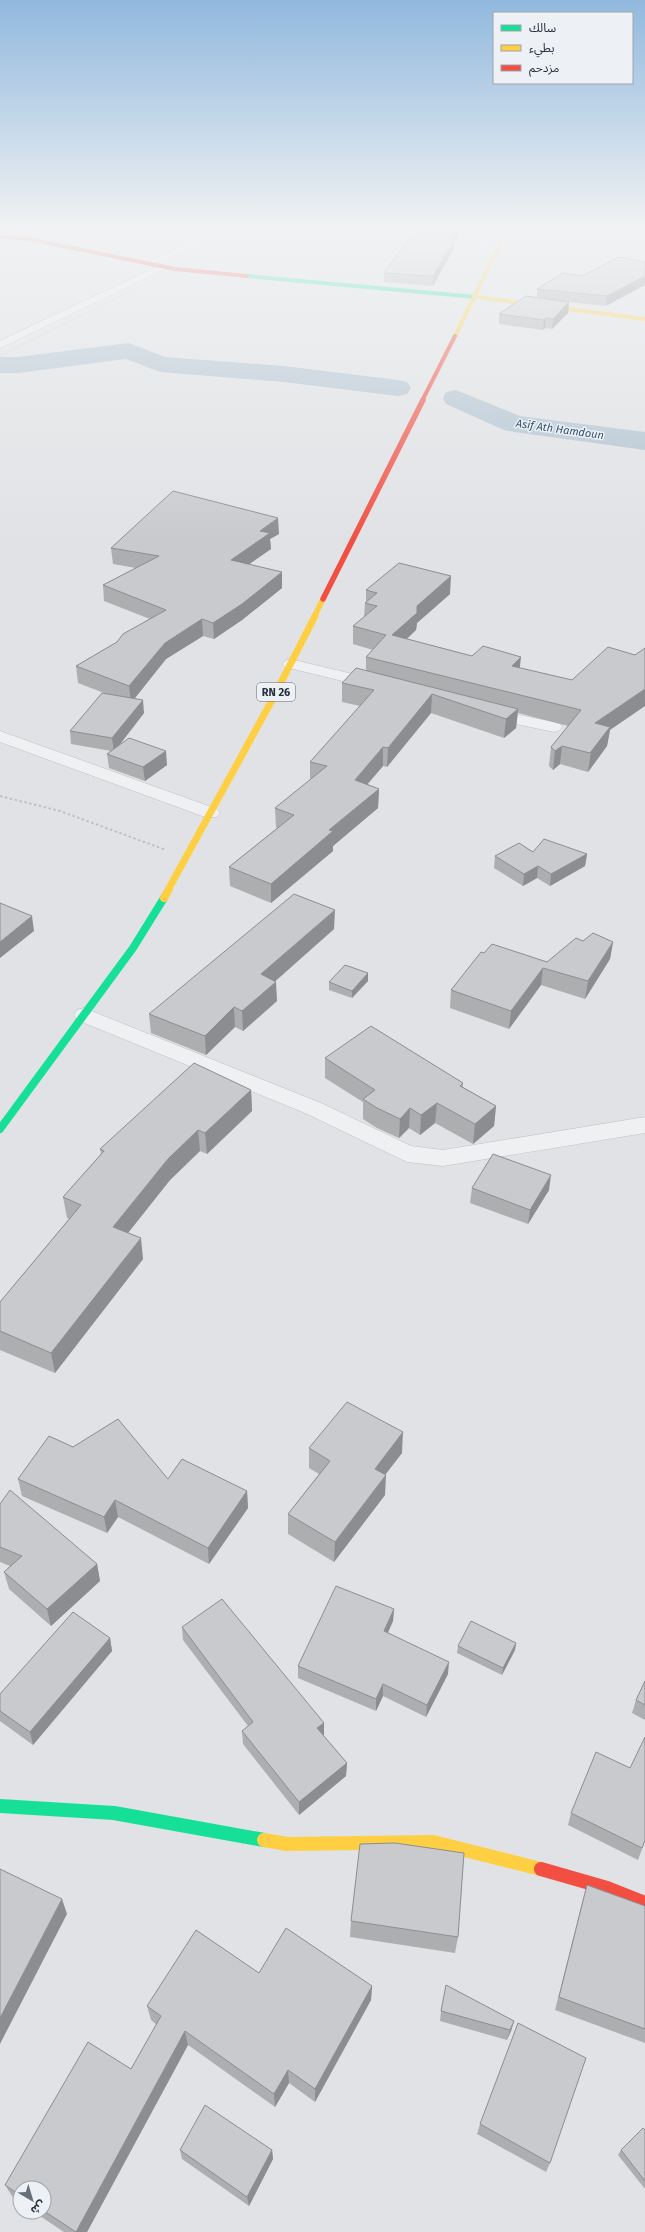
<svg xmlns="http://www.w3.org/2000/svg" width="645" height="2232" viewBox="0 0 645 2232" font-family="'Fira Sans','Noto Sans Arabic',sans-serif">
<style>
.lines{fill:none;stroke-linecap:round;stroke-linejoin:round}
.river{fill:#aec1d0;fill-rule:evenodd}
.lane-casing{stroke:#bec0c3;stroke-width:1}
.street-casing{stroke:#bec0c3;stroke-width:1}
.path{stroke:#bec1c4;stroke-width:2;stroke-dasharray:2.5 2.5;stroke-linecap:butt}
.lane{fill:#eff0f2;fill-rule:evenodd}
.street{fill:#eff0f2;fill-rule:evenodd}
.fast-far2{stroke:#16e098;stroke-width:4}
.fast-far1{stroke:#16e098;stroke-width:8}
.fast{stroke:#16e098;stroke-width:14}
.slow-far4{stroke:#ffcf43;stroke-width:4}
.slow-far3{stroke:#ffcf43;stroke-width:5.5}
.slow-far2{stroke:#ffcf43;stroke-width:7}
.slow-far1{stroke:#ffcf43;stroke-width:8}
.slow{stroke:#ffcf43;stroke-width:14}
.jam-far2{stroke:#f24e42;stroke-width:4}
.jam-far1{stroke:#f24e42;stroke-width:5.5}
.jam{stroke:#f24e42;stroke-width:14}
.rail{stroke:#c8cacd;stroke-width:1.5;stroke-dasharray:1 2;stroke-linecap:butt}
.wall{fill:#acaeb0}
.shaded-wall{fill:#8c8d90}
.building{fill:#c8cacd;stroke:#8c8d90}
.labels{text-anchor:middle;stroke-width:3;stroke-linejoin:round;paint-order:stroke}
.far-water-label{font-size:11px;font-style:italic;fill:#325371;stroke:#edf1f5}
.shield{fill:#edf1f5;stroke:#626b75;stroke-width:1}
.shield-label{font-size:11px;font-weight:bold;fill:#27313e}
</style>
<rect width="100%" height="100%" fill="#e0e2e5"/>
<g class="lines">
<path class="river" d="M129 343 165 357 284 366 398 380 407 382 411 388 407 394 398 396 284 382 160 372 126 359 18 373H0V357H18Z
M456 390 520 416 645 432V450L514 432 504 430 446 404 443 398 446 392Z"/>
<g class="lane-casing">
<path id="lane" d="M464 230H470L468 236 500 252 495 253 463 238Z"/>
</g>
<g class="street-casing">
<path id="street" d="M221 230H234L150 266 147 267 142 264Z
M162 264 167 267 165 269 0 348V341Z
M290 659 382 681 384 684 382 687 376 689 285 667 282 664 285 661Z
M489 709 554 722 560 724 562 727 560 730 554 732 483 717 481 714 483 711Z
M0 731 217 809 220 813 217 817H205L0 742Z
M84 1008 321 1103 411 1146 443 1150 645 1117V1133L443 1166 407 1162 305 1113 77 1020 74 1015 77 1010Z"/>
</g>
<path class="path" d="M0 796 60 811 166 850"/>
<use href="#lane" class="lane"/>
<use href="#street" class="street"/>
<path class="fast-far2" d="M247 276 476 297"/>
<path class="fast-far1" d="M0 1129 133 948 164 898"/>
<path class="fast" d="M0 1806 114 1813 264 1840"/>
<path class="slow-far4" d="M476 297 645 319
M455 336 507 230"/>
<path class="slow-far3" d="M314 617 323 599"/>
<path class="slow-far2" d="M168 890 271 702 315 616"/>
<path class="slow-far1" d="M164 898 169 889"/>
<path class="slow" d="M264 1840 287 1844 433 1842 541 1869"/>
<path class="jam-far2" d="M0 236 34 240 175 269 247 276
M422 401 455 336"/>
<path class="jam-far1" d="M323 599 423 400"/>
<path class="jam" d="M541 1869 607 1888 645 1903"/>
<path class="rail" d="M0 356 252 230"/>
</g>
<path class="wall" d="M415 230H461L455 240 454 248 433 286 384 282V273Z
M619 257 606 306 569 302 568 313 552 329 545 328 543 330 499 324V314L537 298V289L582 276Z
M279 534 270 539 271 549 249 564 282 588 242 620 214 639 203 636 166 659 135 698 144 713 118 747 167 765 145 781 109 768 107 754 111 751 71 744 70 731 104 693 78 683 76 666 117 642 150 619 104 601 103 585 136 568 113 564 111 548Z
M366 590 450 594 417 623 416 630 407 639 472 656 520 668 610 730 607 746 588 772 560 764 553 770 549 766 551 747 568 726 518 713 516 728 504 738 431 713 387 767 383 766 367 784 379 789 378 808 333 846V851L271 903 230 886 229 867 277 828 276 827 275 808 310 780V762L360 706 342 702V683L366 670V657L373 650 353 644V626L364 617 365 603 366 602Z
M587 854 585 866 550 886 537 878 523 886 494 868 495 856Z
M334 929 275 981 277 1001 243 1031 235 1027 206 1055 151 1033 149 1014Z
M583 941 613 942 610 959 585 999 541 985 509 1029 450 1008 451 990 484 953 547 962Z
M368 981 352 998 329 990V982Z
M325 1058 463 1083V1087L496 1106 494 1126 473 1144 435 1123 420 1135 409 1128 399 1138 377 1128 363 1119V1102L325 1078Z
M251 1090 252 1111 207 1154 200 1151 170 1180 128 1233 143 1259 55 1373 0 1350V1302L69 1219 67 1218 63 1197 101 1154 100 1149Z
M472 1188 549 1190 528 1224 470 1203Z
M73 1447 168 1479 247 1491 248 1508 209 1564 118 1517 107 1533 22 1496 18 1479Z
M309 1448 402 1453 385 1475V1495L334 1562 288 1534V1514L319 1474 309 1468Z
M0 1504 97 1564 100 1581 51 1626 9 1589 4 1572 10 1566 0 1562Z
M394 1609 393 1621 388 1633 448 1674 426 1717 383 1696 376 1711 298 1678V1666Z
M182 1627 324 1723V1736L347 1763 346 1776 299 1815 243 1744 242 1731 248 1726 183 1640Z
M110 1638 112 1651 33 1745 0 1721V1694Z
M516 1643 515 1650 502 1675 457 1653 458 1646Z
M645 1681V1720L632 1713 636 1700Z
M571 1813 645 1841 638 1860 568 1825Z
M587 1885 645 1906V2043L555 2010 583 1899Z
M351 1921 458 1937 455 1953 350 1937Z
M259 1973 372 1986 371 2000 315 2102 289 2083 275 2107 188 2045 87 2232H64L34 2212H44V2188H20V2202L12 2196 5 2185 131 2069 157 2025 151 2020 147 2006Z
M441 2011 514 2021 511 2031 507 2040 440 2021Z
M480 2124 550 2163 546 2172 477 2134Z
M645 2130V2189L618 2155 621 2150Z
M180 2150H272L273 2159 249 2206 182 2159Z"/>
<path class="shaded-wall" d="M456 230H461L455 240 454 248 433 286V276L450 238Z
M645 276V285L606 306 607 296Z
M569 302 568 313 552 329 553 319Z
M546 318 545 328 543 330 544 320Z
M278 518 279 534 270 539 271 549 232 576 231 560 260 531Z
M282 572V588L242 620 214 639 213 623Z
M451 576 450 594 417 623 416 630 391 653 392 635 417 606Z
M202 619 203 636 166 659 131 703 129 686 165 643Z
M521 657 519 675 512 666Z
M645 689V706L610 730 607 746 588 772 595 723Z
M432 694 431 713 387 767 388 748Z
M143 700 144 713 114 752 112 738Z
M518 709 516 728 504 738 506 719Z
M562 746 560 764 553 770 555 751Z
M383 747V766L355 799V780Z
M166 751 167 765 145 781 143 767Z
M379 789 378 808 333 846V851L271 903V884L329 830Z
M587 854 585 866 550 886 551 874Z
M538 866 537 878 523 886 524 874Z
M335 910 334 929 262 993 261 974Z
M32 916 34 931 0 958V942Z
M613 942 610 959 585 999 588 981Z
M543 968 541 985 509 1029 511 1011Z
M368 973V981L352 998V991Z
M276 982 277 1001 243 1031 242 1011Z
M234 1007 235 1027 206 1055 205 1036Z
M251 1090 252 1111 207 1154 205 1133Z
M437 1103 435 1123 420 1135 421 1115Z
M496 1106 494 1126 473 1144 475 1124Z
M410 1108 409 1128 399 1138 400 1119Z
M198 1130 200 1151 170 1180 116 1248 113 1227 168 1159Z
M551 1175 549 1190 528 1224 530 1210Z
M141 1238 143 1259 55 1373 51 1353Z
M403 1432 402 1453 374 1489 375 1469Z
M386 1475 385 1495 334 1562 335 1542Z
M247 1491 248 1508 209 1564 208 1548Z
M115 1500 118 1517 107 1533 104 1517Z
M97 1564 100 1581 51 1626 47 1609Z
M394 1609 393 1621 383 1643 384 1631Z
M110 1638 112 1651 33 1745 30 1732Z
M516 1643 515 1650 502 1675 503 1668Z
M449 1662 448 1674 426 1717 427 1705Z
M383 1684V1696L376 1711V1699Z
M324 1723V1736L317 1728Z
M347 1763 346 1776 299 1815V1802Z
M62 1899 67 1914 0 2044V2018Z
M372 1986 371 2000 315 2102V2089Z
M514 2021 511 2031 507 2040 510 2030Z
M185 2031 188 2045 87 2232H76Z
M288 2070 289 2083 275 2107 274 2094Z
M272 2150 273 2159 249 2206 247 2197Z"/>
<path class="building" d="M415 230H456L450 238 455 239 433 276 384 273Z
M619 257 645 262V276L607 296 537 289 563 273 582 276Z
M526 296 569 302 553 319 546 318 544 320 499 314Z
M173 491 278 518 260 531 270 533 231 560 282 572 242 604 213 623 202 619 165 643 129 686 76 666 117 642 123 634 166 610 103 585 159 556 111 548Z
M399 563 451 576 417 606V613L392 635 472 656 483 646 521 657 512 666 572 680 608 647 635 655 645 648V689L595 723 610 727 590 753 562 746 555 751 551 747 581 710 366 657 386 635 353 626 377 606 365 603 377 593 366 590Z
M356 668 518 709 506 719 432 694 388 748 383 747 355 780 379 789 329 830 333 831 271 884 229 867 294 815 275 808 327 766 310 762 374 690 342 683Z
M102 693 143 700 112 738 70 731Z
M129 738 166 751 143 767 107 754Z
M544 839 587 854 551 874 538 866 524 874 495 856 519 843 533 852Z
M294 894 335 910 261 974 276 982 242 1011 234 1007 205 1036 149 1014Z
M0 903 32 916 0 942Z
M593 933 613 942 588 981 543 968 511 1011 451 990 481 952 484 953 492 944 547 962 576 938 583 941Z
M345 965 368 973 352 991 329 982Z
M371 1026 463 1083 460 1086 496 1106 475 1124 437 1103 421 1115 410 1108 400 1119 377 1108 363 1099 375 1090 325 1058Z
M194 1063 251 1090 205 1133 198 1130 168 1159 113 1227 141 1238 51 1353 0 1331V1302L81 1205 63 1197 104 1151 100 1149Z
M493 1154 551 1175 530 1210 472 1188Z
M347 1402 403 1432 375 1469 386 1475 335 1542 288 1514 330 1461 309 1448Z
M118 1419 168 1479 182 1459 247 1491 208 1548 115 1500 104 1517 18 1479 49 1436 73 1447Z
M10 1490 97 1564 47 1609 4 1572 22 1556 0 1547V1504Z
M336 1586 394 1609 384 1631 449 1662 427 1705 383 1684 376 1699 298 1666Z
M222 1599 324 1723 317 1728 347 1763 299 1802 242 1731 253 1722 182 1627Z
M73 1612 110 1638 30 1732 0 1711V1694Z
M471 1621 516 1643 503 1668 458 1646Z
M645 1681V1705L636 1700Z
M645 1737V1840L642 1848 571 1813 596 1752 630 1768Z
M395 1843 464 1853 458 1937 351 1921 360 1844Z
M0 1869 62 1899 0 2018Z
M587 1885 645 1906V2029L559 1997Z
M286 1928 372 1986 315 2089 288 2070 274 2094 185 2031 76 2232 44 2211V2188H20V2195L5 2185 88 2042 131 2069 161 2016 147 2006 196 1930 259 1973Z
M446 1985 514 2021 510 2030 441 2011Z
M518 2023 586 2058 550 2163 480 2124Z
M205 2105 272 2150 247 2197 180 2150Z
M643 2128 645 2130V2181L621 2150Z"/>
<linearGradient id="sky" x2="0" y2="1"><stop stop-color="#91b9de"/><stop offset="0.42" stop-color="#f1f2f3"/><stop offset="1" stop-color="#f1f2f3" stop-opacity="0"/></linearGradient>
<rect width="645" height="542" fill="url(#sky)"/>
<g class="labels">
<g class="far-water-label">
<text transform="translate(560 429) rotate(8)" y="4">Asif Ath Hamdoun</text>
</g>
<rect class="shield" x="257" y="683" width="38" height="18" rx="3"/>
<g class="shield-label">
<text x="276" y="696">RN 26</text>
</g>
</g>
<rect x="493" y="12" width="140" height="72" fill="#edf1f5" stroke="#9ea4ac"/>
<rect x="501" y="25" width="20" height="6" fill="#16e098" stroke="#9ea4ac"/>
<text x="529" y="32" font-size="12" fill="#27313e">سالك</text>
<rect x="501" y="45" width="20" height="6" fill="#ffcf43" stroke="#9ea4ac"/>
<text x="529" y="52" font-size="12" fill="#27313e">بطيء</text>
<rect x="501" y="65" width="20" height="6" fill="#f24e42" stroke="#9ea4ac"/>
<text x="529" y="72" font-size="12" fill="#27313e">مزدحم</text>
<g transform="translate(32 2200) rotate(142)"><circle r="19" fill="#edf1f5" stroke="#9ea4ac"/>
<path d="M0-3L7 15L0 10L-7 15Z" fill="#686f78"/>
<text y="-6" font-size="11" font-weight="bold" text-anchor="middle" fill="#27313e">ش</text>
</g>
</svg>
